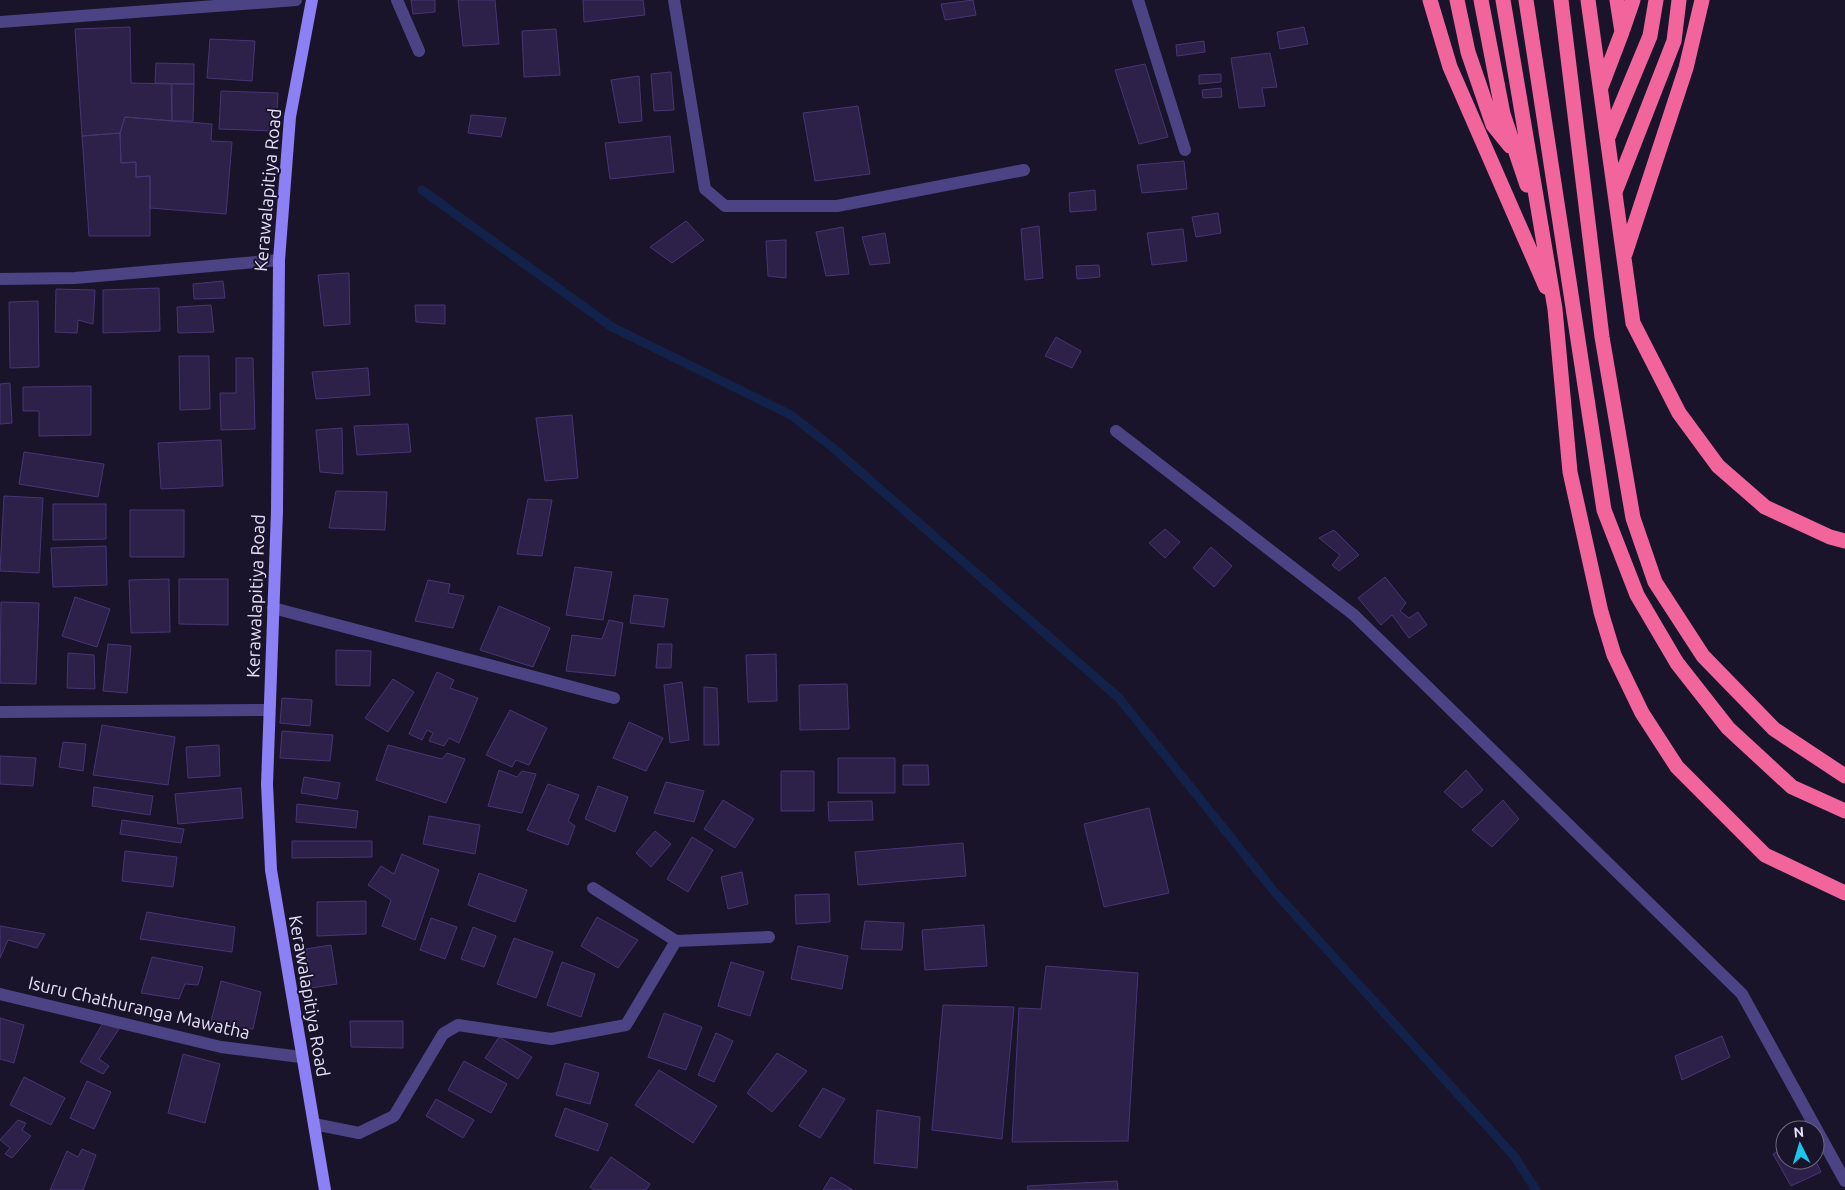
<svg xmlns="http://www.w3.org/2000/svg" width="1845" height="1190" viewBox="0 0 1845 1190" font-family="Ubuntu,sans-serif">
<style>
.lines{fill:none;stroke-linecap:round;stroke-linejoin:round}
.stream{stroke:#12224a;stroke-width:9}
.building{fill:#2d214a;stroke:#473574}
.lane{stroke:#4c4385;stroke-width:12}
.street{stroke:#4c4385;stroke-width:12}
.secondary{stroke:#8d7ff4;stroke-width:12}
.highway{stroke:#f2659c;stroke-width:15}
.labels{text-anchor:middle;stroke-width:4;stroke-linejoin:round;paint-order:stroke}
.street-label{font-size:18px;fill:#e6e0fc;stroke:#1a142a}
</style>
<rect width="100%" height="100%" fill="#1a142a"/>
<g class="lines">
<path class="stream" d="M422 190 612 327 791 415 832 447 1119 698 1273 890 1514 1156 1536 1190"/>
</g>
<path class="building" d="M411 0H435V12L413 14Z
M458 0H495L499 44 463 46Z
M583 0H643L645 15 584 22Z
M973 0 976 15 945 20 941 4Z
M130 27 131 83 171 84 172 121 125 117 120 133 82 136 75 29Z
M1304 27 1308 44 1280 49 1277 32Z
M556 29 560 75 524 77 522 31Z
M210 39 255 41 252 81 207 78Z
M1204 41 1205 52 1177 56 1176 45Z
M1270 53 1277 87 1262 88 1265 106 1239 108 1231 58Z
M156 63 194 64V84L155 83Z
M1145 64 1168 137 1139 144 1115 70Z
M671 72 674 110 654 111 651 74Z
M1221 74V82L1199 84V75Z
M639 76 642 121 619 123 611 80Z
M172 84H194L193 121H172Z
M1221 88 1222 97 1203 98 1202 90Z
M221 91 278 93 276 131 219 129Z
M858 106 870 174 815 181 803 113Z
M471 115 506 118 501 137 468 133Z
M125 117 212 124 211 141 232 142 226 214 150 208V176L136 177V162L121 163 120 133Z
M120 133 121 163 136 162V177L150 176V236H89L82 136Z
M670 136 674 172 610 179 605 143Z
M1184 161 1187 189 1142 193 1137 165Z
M1095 190 1096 210 1070 212 1069 193Z
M1218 213 1221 233 1196 237 1192 217Z
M686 221 704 240 672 263 650 247Z
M1039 226 1043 278 1025 280 1021 229Z
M843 227 849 274 826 276 816 232Z
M1183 229 1187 261 1152 265 1147 233Z
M885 233 890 263 870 265 862 237Z
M786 240V278L768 276 766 241Z
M1099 265 1100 277 1077 279 1076 266Z
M349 273 350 324 324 326 318 275Z
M223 281 225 298 194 299 193 284Z
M159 288 160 331 103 333V290Z
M56 289 95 290 93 324 78 320 77 333 55 332Z
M38 301 39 367 10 368 9 302Z
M211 305 214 332 178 333 177 307Z
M415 305H445V324L416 322Z
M1056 337 1081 351 1072 368 1045 356Z
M179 356H209L210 409 180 410Z
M236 358H253L255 429 221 430 220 393H236Z
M368 368 370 395 316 399 312 372Z
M10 383 12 423 0 424V384Z
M91 386V435L39 436V411H23V387Z
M572 415 578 478 545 481 536 418Z
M408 424 411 452 357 455 354 426Z
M342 428 343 474 320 472 316 430Z
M221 440 223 486 161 489 158 443Z
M24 452 104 464 98 497 19 484Z
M336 491 387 492 385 530 329 528Z
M4 496 43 498 39 573 0 571Z
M528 499 552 500 542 556 517 554Z
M53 504H106V539L53 540Z
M130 510H184V557H130Z
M1165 529 1180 542 1165 558 1149 543Z
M1334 530 1359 555 1339 571 1332 565 1340 555 1319 538Z
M106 546 107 585 53 587 51 548Z
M1211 547 1232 566 1214 587 1193 568Z
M575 567 612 572 603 620 566 615Z
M1385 577 1406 603 1400 611 1409 618 1418 612 1427 625 1409 638 1392 615 1381 625 1358 598Z
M169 579 170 632 131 633 129 580Z
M179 579H228V625L179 624Z
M428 580 450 584 448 593 464 596 453 628 415 621Z
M634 595 668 599 664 627 630 623Z
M75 597 110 609 97 647 62 636Z
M1 602 39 603 36 684 0 683Z
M499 606 550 628 533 667 480 650Z
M609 620 623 623 615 676 566 671 572 635 602 639Z
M108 644 131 646 127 693 103 691Z
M658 644H672L671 668H656Z
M336 650 371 651 370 686 336 685Z
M68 653 94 655 95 689 67 688Z
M776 654 777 701 748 702 746 655Z
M437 672 454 680 450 688 478 698 459 743 449 738 444 746 429 741 433 733 427 730 422 740 409 734Z
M393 679 414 692 388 732 365 718Z
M682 682 689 740 670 743 664 685Z
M847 684 849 729 800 730 799 685Z
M704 687 717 688 719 745H704Z
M282 698 312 700 310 726 280 723Z
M510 710 547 728 529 765 516 760 512 767 486 755Z
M629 722 663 738 646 771 613 758Z
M102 725 175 737 168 785 93 775Z
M282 731 333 735 330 761 280 758Z
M63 742 86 744 83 771 59 767Z
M219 745 220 776 188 778 186 747Z
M388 745 442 759 447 753 465 759 446 803 376 780Z
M0 756 36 758 33 786 0 784Z
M838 758H895V793H838Z
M903 765H928L929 785H903Z
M499 770 517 777 522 771 536 774 522 813 488 806Z
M1466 770 1483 790 1462 808 1444 792Z
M781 771H814V811H781Z
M304 777 340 783 337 799 301 793Z
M666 782 704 791 694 822 654 813Z
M548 784 579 795 568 821 575 826 568 845 527 830Z
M598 786 628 797 615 832 585 819Z
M94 787 153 796 150 815 92 806Z
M241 788 243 818 178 824 175 794Z
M723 800 754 819 735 848 704 829Z
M1503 800 1519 819 1492 847 1472 830Z
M872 801 873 820 829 821 828 802Z
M297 804 358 811 356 828 296 822Z
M1149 808 1169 893 1104 907 1084 824Z
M429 816 480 825 475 854 423 844Z
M122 820 184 829 181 843 120 834Z
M655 831 671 844 651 867 636 853Z
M692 837 713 850 688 892 667 879Z
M292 841H372V857L292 858Z
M963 843 966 876 858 885 855 852Z
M125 851 177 857 173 887 122 881Z
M402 854 439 870 415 940 382 926 391 900 368 885 381 866 394 874Z
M742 872 748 904 728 909 721 877Z
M479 873 527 890 515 922 468 905Z
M829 894 830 922 796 924 795 895Z
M366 901V934L317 936V902Z
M147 912 235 927 232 952 140 939Z
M597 917 638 940 618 968 581 946Z
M431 918 457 927 445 959 420 950Z
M865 921 904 923 902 950 861 949Z
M984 925 987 966 925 970 922 930Z
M0 926 45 934 37 948 8 940 0 958Z
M473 927 496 936 484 967 461 959Z
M514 938 553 952 536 998 497 984Z
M331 945 337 984 311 988 306 949Z
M798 946 848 956 842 989 791 979Z
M152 957 203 967 198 985 185 984 179 999 141 993Z
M562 962 595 974 581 1017 547 1005Z
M731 962 764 972 750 1016 718 1006Z
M1046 966 1138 973 1128 1141 1012 1142 1019 1008 1041 1009Z
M221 981 261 992 253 1029 210 1025Z
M943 1005 1014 1007 1002 1139 932 1130Z
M664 1013 702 1027 686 1070 648 1057Z
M0 1018 24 1025 14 1063 0 1059Z
M350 1021H403V1048L351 1047Z
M103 1023 119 1029 99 1059 109 1066 103 1074 80 1062Z
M716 1033 733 1041 714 1082 698 1075Z
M1722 1036 1730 1057 1682 1080 1675 1056Z
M499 1037 532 1057 518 1079 485 1058Z
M777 1053 807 1071 772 1112 747 1093Z
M183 1054 220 1064 205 1123 168 1113Z
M464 1061 507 1084 491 1113 448 1090Z
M565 1063 599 1073 590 1104 556 1095Z
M659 1070 717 1106 693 1143 635 1105Z
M24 1077 65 1098 51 1125 10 1105Z
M87 1081 111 1092 94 1129 70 1118Z
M823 1088 845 1099 820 1138 799 1126Z
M436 1099 474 1120 463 1138 426 1116Z
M565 1108 608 1124 598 1151 555 1136Z
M877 1110 920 1117 917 1168 874 1163Z
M18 1120 26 1123 22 1130 31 1136 12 1158 5 1154 10 1148 0 1140Z
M1785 1148V1160L1815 1159 1821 1172 1791 1186 1773 1154Z
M82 1149 96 1155 83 1190H50L67 1151 78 1157Z
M611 1157 650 1184 646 1190H594L590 1187Z
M831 1177 853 1190H823Z
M1117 1181 1118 1190H1028L1027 1186Z"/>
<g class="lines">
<path class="lane" d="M397 0 419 51"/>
<path class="street" d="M674 0 705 189 725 206H837L1024 170
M1138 0 1185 150
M0 22 296 0
M0 279 75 278 279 260
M1116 431 1354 615 1742 994 1845 1181
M273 608 614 698
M0 712 269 710
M593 888 676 941
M0 994 221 1047 301 1057
M314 1124 359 1133 394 1116 443 1034 458 1025 551 1039 626 1025 676 941 769 937"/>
<path class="secondary" d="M312 0 290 117 279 260 277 511 267 784 271 870 325 1190"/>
<path class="highway" d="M1430 0 1450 67 1546 287
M1457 0 1468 52 1493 125 1510 146
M1481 0 1503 114 1527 185
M1503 0 1555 309 1570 472 1601 612 1614 655 1642 713 1677 767 1765 855 1845 893
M1526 0 1604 510 1637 595 1677 663 1728 728 1792 787 1845 811
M1561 0 1602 337 1633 518 1655 582 1703 656 1774 729 1845 776
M1588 0 1633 323 1679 413 1718 466 1765 507 1830 537 1845 541
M1623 29 1633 0
M1601 87 1622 32 1617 0
M1608 137 1650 36 1656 0
M1615 192 1674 41 1679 0
M1625 254 1686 68 1702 0"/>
</g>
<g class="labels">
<g class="street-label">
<text transform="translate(268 190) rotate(-85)" y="6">Kerawalapitiya Road</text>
<text transform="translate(256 596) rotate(-88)" y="6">Kerawalapitiya Road</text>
<text transform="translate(309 996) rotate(80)" y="6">Kerawalapitiya Road</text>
<text transform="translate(139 1008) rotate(13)" y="6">Isuru Chathuranga Mawatha</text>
</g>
</g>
<g transform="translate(1800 1145) rotate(355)"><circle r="24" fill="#1a142a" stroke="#6c667e"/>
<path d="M0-4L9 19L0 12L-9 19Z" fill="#1dc4eb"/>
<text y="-8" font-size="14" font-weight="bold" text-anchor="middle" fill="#e6e0fc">N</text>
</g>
</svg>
